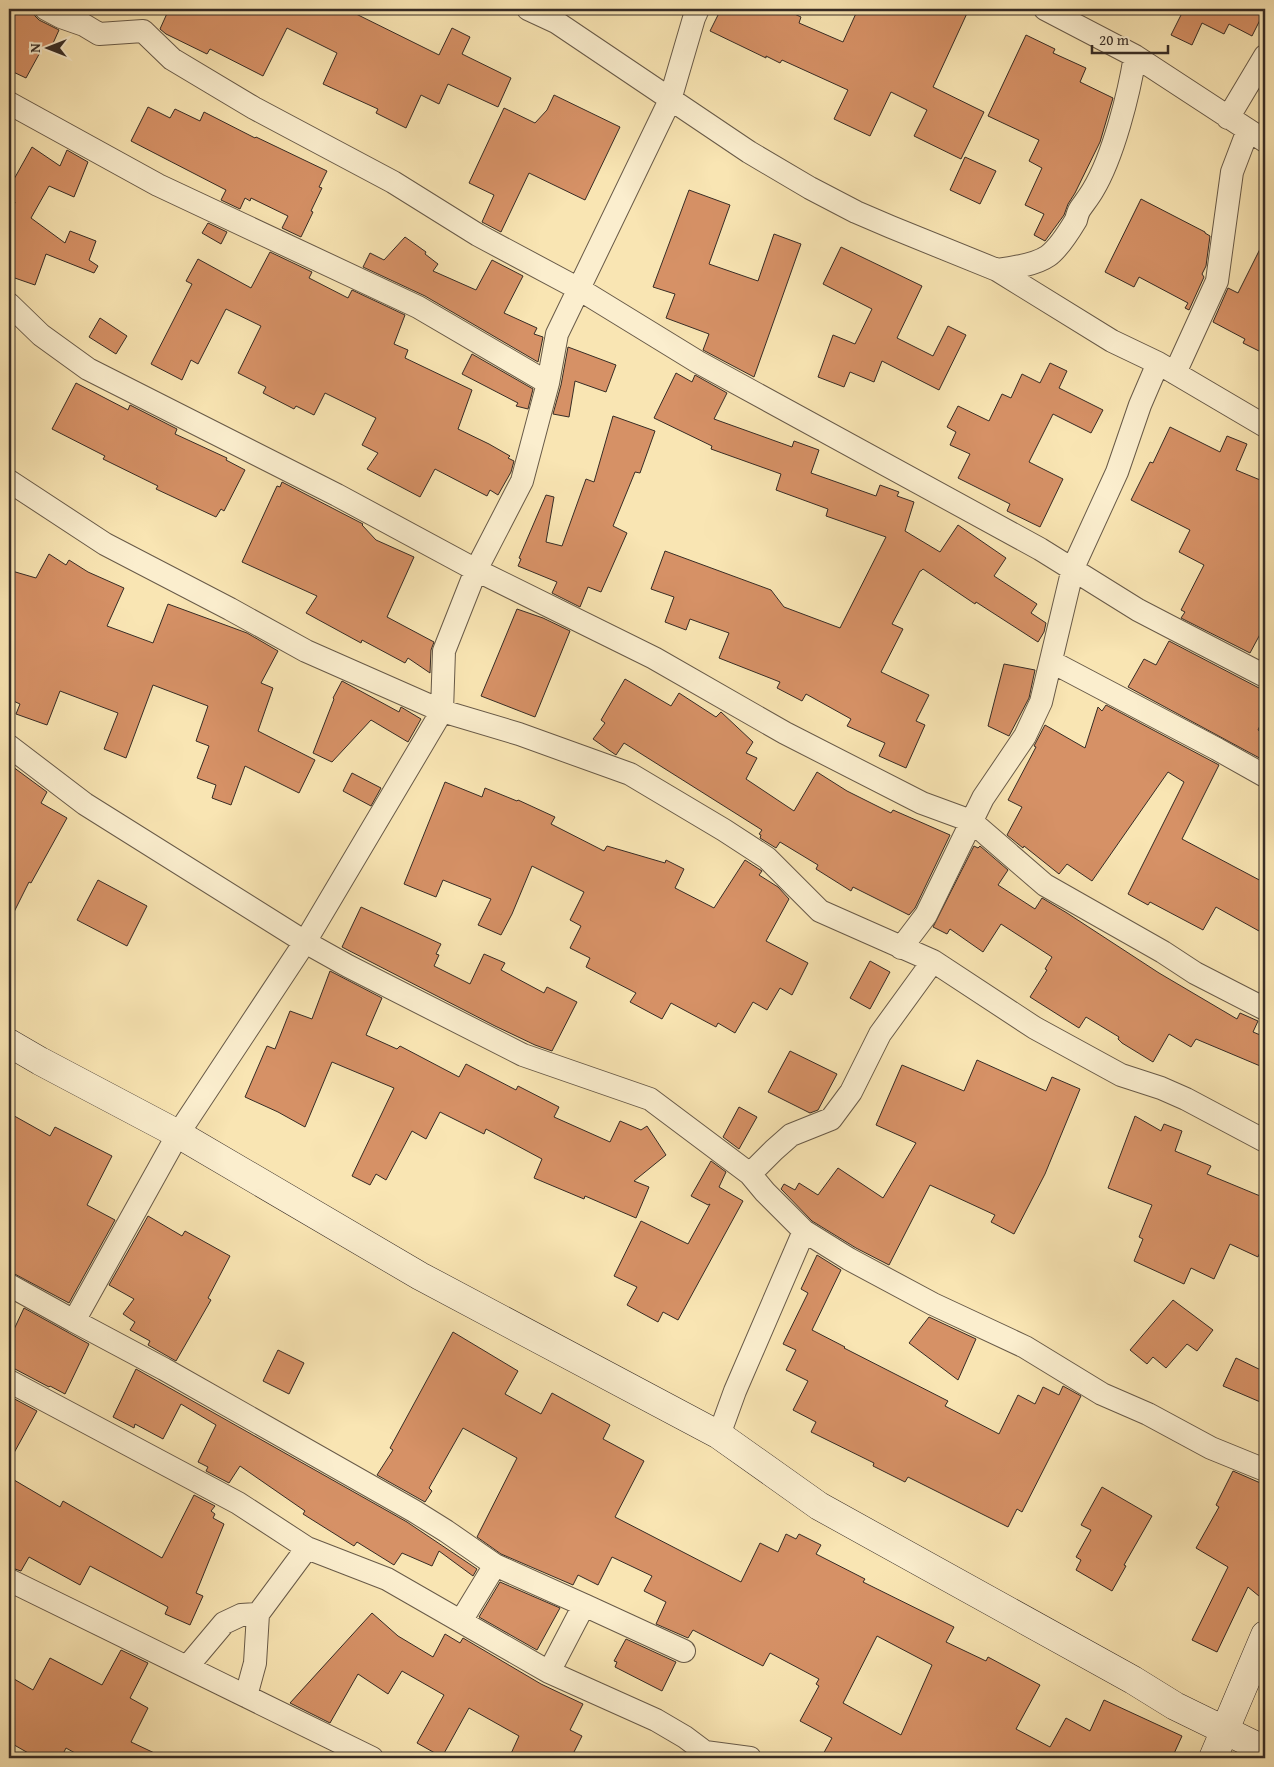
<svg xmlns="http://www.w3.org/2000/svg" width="1274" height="1767" viewBox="0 0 1274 1767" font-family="'Gentium Book Plus',serif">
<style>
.building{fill:#d69166;stroke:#372c25;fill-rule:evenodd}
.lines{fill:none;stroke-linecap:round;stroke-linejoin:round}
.street-casing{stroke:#685a48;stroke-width:24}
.secondary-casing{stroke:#372c25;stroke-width:29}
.street{stroke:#fbeece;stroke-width:22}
.secondary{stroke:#fbeece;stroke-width:28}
</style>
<rect width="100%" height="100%" fill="#f9e5b3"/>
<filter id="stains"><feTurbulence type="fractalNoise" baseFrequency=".004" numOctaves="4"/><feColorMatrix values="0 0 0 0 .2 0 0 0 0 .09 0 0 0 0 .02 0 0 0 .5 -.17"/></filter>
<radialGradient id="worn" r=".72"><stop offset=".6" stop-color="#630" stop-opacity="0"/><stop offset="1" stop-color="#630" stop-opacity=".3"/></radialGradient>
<path class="building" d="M9 9H33L35 16 39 20 59 30 50 50 43 47 26 78 9 70Z
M169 9H346L439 55 452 28 470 37 462 54 511 78 498 107 448 84 439 104 421 95 406 128 376 113 378 109 323 84 337 53 287 28 263 76 210 49 207 54 166 34 160 29Z
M721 9H784L801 17 799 23 843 42 858 9H969L933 87 984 112 961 159 914 136 927 110 891 92 870 136 834 119 848 90 782 60 780 63 766 56V58L710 31Z
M1173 9H1265V10L1252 36 1229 24 1224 34 1202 23 1192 45 1171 35 1182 13Z
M1026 35 1055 49 1053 53 1086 68 1080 82 1113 98 1100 142 1075 193 1068 204 1064 215 1045 241 1034 235 1044 214 1025 205 1042 168 1029 161 1039 140 988 116Z
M554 95 620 127 585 200 529 173 501 232 482 222 494 195 469 183 504 108 535 123 547 110Z
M148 107 170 118 175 109 200 121 204 112 255 138 256 137 327 171 319 187 322 188 311 211 313 212 301 237 282 228 288 216 251 198 250 201 245 198 240 209 221 200 226 190 131 141Z
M32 147 60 166 67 150 88 162 74 197 49 186 31 218 65 243 70 231 96 241 89 260 98 266 94 273 46 254 35 285 9 276V222L15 202 9 199V188Z
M965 157 996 171 980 204 950 190Z
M689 190 730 205 709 264 758 281 774 234 801 244 754 377 703 350 709 334 666 318 675 294 653 287Z
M1141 199 1205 232V233L1210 236 1206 266 1202 274 1204 277 1189 310 1185 308 1188 303 1139 277 1134 287 1105 272Z
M208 223 227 232 221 244 202 233Z
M405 237 426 252 425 254 438 264 433 271 476 290 492 260 523 276 504 313 537 328 534 334 543 337 538 362 425 296 363 267 370 253 384 260Z
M1265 239V354L1243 343 1245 339 1213 322 1228 288 1238 293Z
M841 247 922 286 897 338 933 356 948 326 966 335 939 390 882 361 874 382 850 372 844 387 818 377 833 335 855 344 872 309 823 284Z
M270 252 312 272 309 278 348 298 352 290 405 315 394 344 408 350 405 358 472 390 458 429 489 444 510 456 508 458 514 461 511 472 498 495 490 490 487 496 435 469 420 497 367 469 378 453 362 445 376 418 325 393 314 415 296 406 294 409 263 393 266 387 238 373 261 326 226 309 198 364 191 360 182 380 151 364 192 284 186 281 198 259 251 288Z
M100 318 127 336 116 354 89 337Z
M568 347 616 365 606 392 575 381 569 417 553 414 561 385Z
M472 354 533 389 528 409 516 406 518 403 462 374Z
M1050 363 1067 371 1059 388 1103 410 1091 433 1053 414 1029 462 1063 479 1040 527 1007 511 1010 504 958 478 970 454 950 445 956 432 947 427 958 406 989 421 1002 394 1011 398 1022 374 1040 383Z
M676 373 692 382 695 375 727 393 714 419 792 447 794 441 819 450 811 473 876 496 880 485 899 492 897 496 914 502 905 531 940 552 958 525 1006 558 994 576 1037 604 1031 613 1046 623 1044 632 1038 642 976 602 975 604 923 569 921 571H920L892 624 903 629 881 672 929 695 916 721 925 725 906 768 879 756 885 743 847 726 851 719 806 694 802 701 777 688 780 682 719 658 729 633 690 619 686 630 665 622 674 597 651 589 665 551 771 590 784 607 840 628 886 537 826 516 828 509 776 490 781 474 711 449 712 446 654 418Z
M76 383 128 410 130 405 177 429 175 434 227 458 226 460 245 470 224 511 221 509 216 517 156 489 158 486 103 459 105 456 52 429Z
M613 416 655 431 640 473 635 472 613 526 627 533 601 592 588 587 580 607 552 593 557 582 518 566 521 559 519 558 546 495 554 497 546 542 562 546 586 479 594 482Z
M1170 427 1220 452 1227 436 1247 444 1236 470 1265 482V625L1250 653 1181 618 1185 612 1181 610 1204 565 1179 552 1190 530 1131 500 1150 462 1153 463Z
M282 482 363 524 362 525 376 540 414 557 387 617 434 642 431 650 430 673 408 658 405 663 362 640 361 643 306 613 317 596 242 562 277 486 280 487Z
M49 554 66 565 69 560 88 572 124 588 107 626 153 643 168 604 247 633 278 651 261 683 273 688 258 731 315 760 299 793 245 766 231 805 212 798 216 785 197 778 209 746 196 741 208 706 153 685 126 758 104 749 118 713 60 691 47 725 16 714 20 704 9 699V583L12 571 36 578Z
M517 609 543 618 570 631 535 717 481 696Z
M1169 641 1259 688 1265 689V715L1258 730 1265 734V761L1128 687 1144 659 1156 665Z
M1004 664 1035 670 1029 698 1009 736 988 726Z
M625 679 671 706 679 693 716 717 721 712 753 742 746 753 757 758 746 779 794 811 817 772 847 791 891 813 893 810 950 835 915 908 909 915 853 887 851 891 816 869 818 865 780 842 776 848 760 838 761 835 759 834 762 830 624 743 616 755 593 739 605 723 601 720Z
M342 681 399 712 401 707 421 719 408 742 371 720 332 762 313 753 334 699 333 698Z
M1106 705 1219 765 1182 839 1265 883V919L1259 931 1216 907 1203 930 1150 902 1148 905 1128 894 1184 782 1168 772 1092 881 1067 864 1059 874 1024 846 1023 848 1007 835 1022 807 1008 800 1036 747 1034 746 1045 725 1085 748 1098 707 1102 711Z
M9 764 47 792 41 803 67 818 31 883 29 882 9 922Z
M352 773 381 788 371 806 343 791Z
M445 782 482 797 485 788 517 801 518 800 555 817 551 824 604 851 607 846 665 863 666 860 684 869 675 888 714 908 745 860 762 871 759 875 778 887 789 899 766 941 808 963 792 995 780 988 767 1010 753 1002 735 1033 718 1023 716 1027 671 1003 662 1019 630 1002 636 993 586 967 590 958 570 948 581 926 570 920 584 892 532 866 512 914 501 935 478 925 491 899 443 880 436 897 404 884Z
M974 846 978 848 980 846 1008 870 998 885 1035 909 1042 898 1067 913 1159 973 1237 1019 1240 1013 1258 1021 1253 1032 1265 1037V1068L1196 1039 1191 1047 1169 1034 1153 1062 1122 1043 1118 1039 1119 1037 1086 1017 1079 1028 1030 997 1047 970 1045 969 1052 957 1001 924 983 952 950 929 947 934 933 927Z
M98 880 147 906 127 946 77 920Z
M361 907 441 944 436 954 439 955 434 966 470 984 484 954 505 963 501 970 544 993 547 987 577 1002 552 1051 535 1045 495 1026 342 947Z
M870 961 890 972 870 1009 850 998Z
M330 971 382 998 366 1035 397 1049 400 1046 459 1077 466 1064 516 1090 518 1086 559 1107 554 1117 610 1142 620 1121 641 1130 647 1126 666 1155 634 1181 649 1187 636 1218 585 1196 584 1199 534 1178 542 1159 486 1129 484 1134 440 1112 426 1139 412 1131 386 1180 376 1174 370 1185 352 1176 394 1088 332 1062 305 1127 278 1112 245 1097 267 1046 275 1049 290 1011 312 1019Z
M790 1051 837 1074 818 1110 810 1113 768 1092Z
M977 1060 1046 1091 1052 1077 1080 1089 1045 1174 1014 1234 991 1222 995 1215 930 1185 889 1265 856 1248 812 1221 781 1189 784 1184 795 1190 799 1183 818 1195 838 1168 883 1198 916 1143 876 1125 902 1065 964 1091Z
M739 1107 757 1117 739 1149 723 1137Z
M9 1113 50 1136 55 1127 112 1156 87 1205 115 1220 69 1303 9 1271Z
M1135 1116 1161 1131 1164 1124 1182 1131 1175 1151 1211 1166 1207 1174 1265 1198V1240L1258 1257 1230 1244 1214 1279 1191 1268 1184 1284 1134 1261 1143 1239 1139 1237 1152 1205 1108 1188Z
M711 1161 726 1172 719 1187 743 1201 678 1320 663 1312 658 1322 627 1305 637 1287 614 1276 641 1221 688 1244 710 1204 708 1205 691 1196Z
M148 1216 182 1236 185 1231 230 1256 208 1298 211 1300 176 1361 148 1345 150 1341 130 1330 135 1322 123 1314 134 1299 109 1285Z
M817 1255 841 1270 812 1330 845 1347 844 1348 948 1401 945 1406 999 1434 1018 1395 1035 1404 1043 1387 1059 1395 1063 1386 1081 1396 1022 1512 1017 1509 1008 1527 908 1477 905 1482 873 1466 874 1463 811 1432 816 1422 793 1410 808 1381 786 1370 796 1350 783 1344 808 1293 801 1289Z
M1173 1300 1213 1330 1197 1351 1187 1344 1166 1368 1153 1357 1147 1364 1130 1350Z
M24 1308 89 1344 65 1394 50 1386 49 1387 15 1369 9 1368V1340Z
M929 1317 976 1339 958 1380 909 1343Z
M453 1332 518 1371 505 1394 541 1414 552 1393 610 1425 603 1439 644 1461 615 1517 741 1582 760 1543 778 1552 786 1534 796 1539 799 1534 821 1545 816 1554 865 1579 863 1582 954 1627 946 1642 986 1661 988 1657 1040 1685 1016 1729 1050 1747 1066 1718 1090 1731 1104 1700 1182 1736 1172 1758H821L832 1738 800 1721 819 1686 816 1684 819 1679 770 1653 763 1666 693 1630 688 1638 656 1624 666 1602 644 1591 652 1576 612 1557 598 1585 578 1575 573 1585 501 1554 477 1537 517 1458 463 1428 429 1488 432 1491 425 1502 377 1475 393 1450 390 1448ZM877 1636 932 1665 901 1735 843 1703Z
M278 1350 304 1363 289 1394 263 1381Z
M1236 1358 1265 1372V1404L1223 1386Z
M136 1369 407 1522 477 1569 473 1576 439 1551 432 1566 402 1553 394 1565 357 1542 354 1546 303 1514 305 1511 240 1466 229 1483 206 1471 208 1467 198 1462 216 1425 181 1404 163 1439 135 1424 134 1428 113 1417Z
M9 1396 37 1411 9 1462Z
M1233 1471 1265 1485V1601L1248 1587 1217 1652 1192 1640 1228 1567 1196 1548 1219 1507 1216 1505Z
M9 1477 60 1507 63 1501 162 1558 194 1495 215 1506 211 1511 215 1514 213 1518 224 1524 196 1593 203 1596 190 1625 165 1614 168 1607 90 1566 80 1585 29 1557 21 1571 9 1567Z
M1102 1487 1152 1516 1124 1565 1126 1566 1112 1591 1076 1570 1081 1560 1076 1557 1091 1530 1081 1525Z
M500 1582 560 1608 537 1650 479 1617Z
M372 1613 398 1636 433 1657 445 1634 460 1643 463 1638 541 1684 583 1704 570 1730 582 1736 571 1758H509L519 1736 469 1708 442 1757 417 1743 444 1695 402 1671 388 1694 358 1674 330 1723 290 1703Z
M626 1639 676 1662 662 1691 615 1667 617 1662 614 1661Z
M121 1650 148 1663 130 1698 148 1708 131 1742 165 1758H84L66 1748 61 1758H37L9 1742V1676L33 1690 50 1658 102 1685Z"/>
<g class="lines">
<g class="street-casing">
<path id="street" d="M46 9 61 17 84 25 99 34 143 31 172 59 254 108 393 182 478 235 579 289 698 362 1040 549 1138 610 1265 676
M528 9 556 22 749 152 810 188 856 212 891 227 997 270 1112 341 1158 363 1265 426
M1045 9 1135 56 1265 141
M9 103 158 185 418 307 548 383
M1228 118 1265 56
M997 270C1012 268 1035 265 1048 256 1058 249 1070 230 1076 220 1077 216 1078 212 1080 209 1084 203 1089 197 1093 190 1113 157 1129 94 1135 56
M9 304 41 335 88 369 337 495 476 570 654 658 785 733 922 803 971 821 1045 885 1163 952 1195 973 1265 1009
M1175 373 1217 281 1232 172 1248 130
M9 481 105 544 230 609 306 651 442 711 519 734 630 774 724 830 767 858 820 911 933 961 1035 1028 1121 1075 1161 1088 1186 1099 1265 1141
M1052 662 1217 749 1265 776
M9 746 85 804 305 942 348 966 523 1055 650 1099 750 1174
M901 948 926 915 983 798 1025 736 1041 702 1073 568 1117 472 1140 405 1158 363
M804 1231 849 1259 933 1304 1025 1347 1102 1394 1148 1414 1211 1448 1265 1470
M9 1285 74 1321 178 1134 305 942 442 711 444 651 476 570 522 481 548 383 557 334 670 100 694 18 698 9
M74 1321 164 1369 414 1511 446 1531 495 1565
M9 1381 238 1503 307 1548 387 1579 549 1672 656 1720 685 1737 705 1752 750 1758
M719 1435 735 1391 804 1231 765 1192 750 1174 774 1150 791 1135 831 1119 851 1092 880 1034 933 961
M9 1580 372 1758
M584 1605 684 1651
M461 1621 495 1565 584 1605 549 1672
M187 1667 224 1623 241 1615 258 1614 307 1548
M246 1696 255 1663 258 1614"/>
</g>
<g class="secondary-casing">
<path id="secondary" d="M9 1043 40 1061 178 1134 420 1276 719 1435 819 1506 1133 1680 1175 1706 1265 1750
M1213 1758 1265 1635"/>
</g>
<use href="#street" class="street"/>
<use href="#secondary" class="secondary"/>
</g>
<rect width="1274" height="1767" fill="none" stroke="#f9e5b3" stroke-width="30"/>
<rect x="10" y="10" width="1254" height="1747" fill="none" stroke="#372c25" stroke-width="2.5"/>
<rect x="15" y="15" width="1244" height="1737" fill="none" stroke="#372c25"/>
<g transform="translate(48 48) rotate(270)" stroke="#fbeece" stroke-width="4" paint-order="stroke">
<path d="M0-4L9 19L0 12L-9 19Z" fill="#372c25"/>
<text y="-8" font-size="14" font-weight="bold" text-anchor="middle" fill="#372c25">N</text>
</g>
<path d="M1092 45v8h76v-8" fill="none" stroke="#372c25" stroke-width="2.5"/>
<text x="1099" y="45" font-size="15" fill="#372c25" stroke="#fbeece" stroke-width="4" paint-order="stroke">20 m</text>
<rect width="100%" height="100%" filter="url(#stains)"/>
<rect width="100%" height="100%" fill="url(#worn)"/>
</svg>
